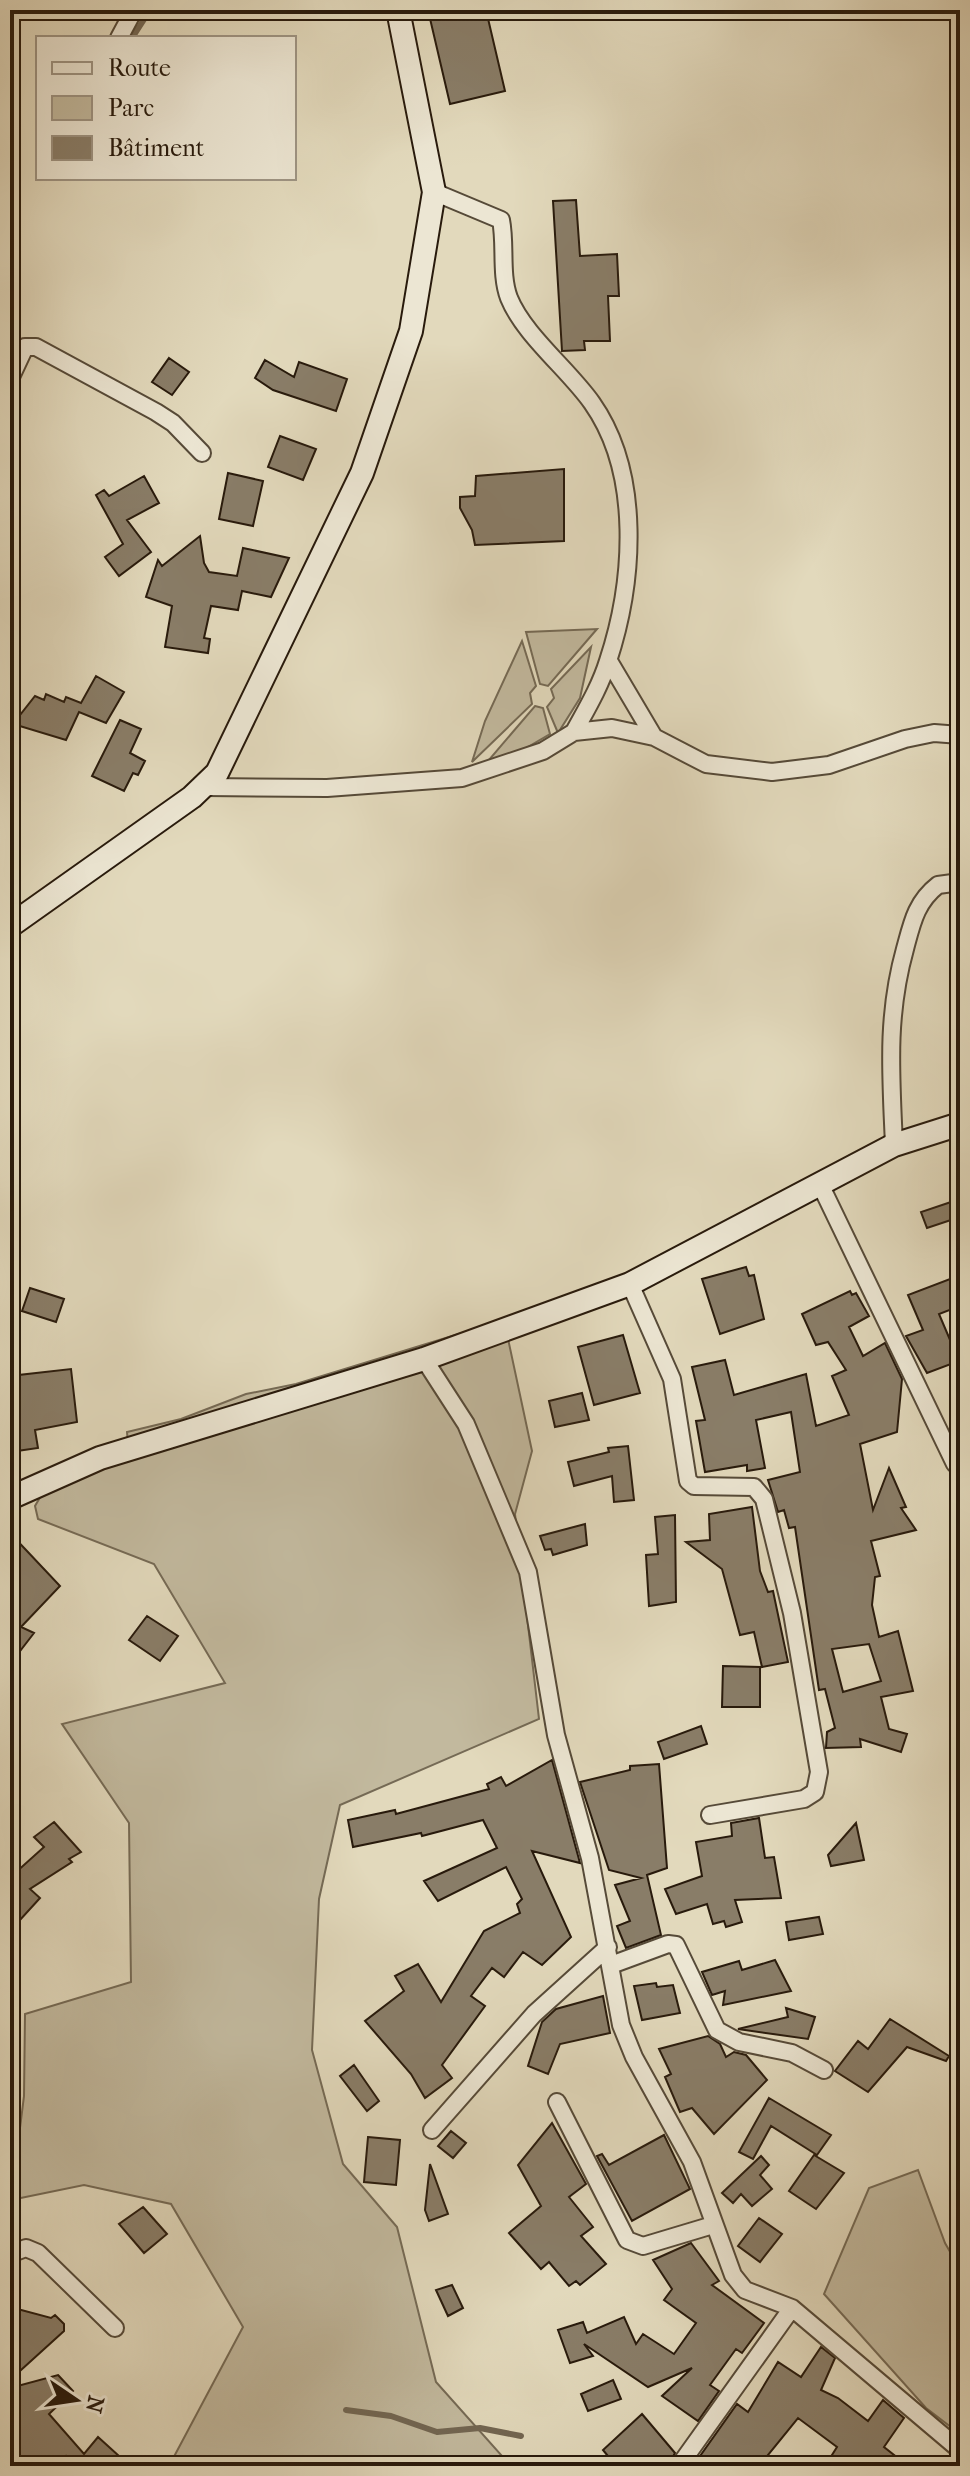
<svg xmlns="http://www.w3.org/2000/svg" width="970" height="2476" viewBox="0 0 970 2476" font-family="'IM FELL French Canon',serif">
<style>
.green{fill:#c2b99e;stroke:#756a55;stroke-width:2}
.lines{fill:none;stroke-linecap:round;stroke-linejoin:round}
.stream{stroke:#726652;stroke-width:6}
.building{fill:#897d68;stroke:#281a0c;stroke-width:2;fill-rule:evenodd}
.street-casing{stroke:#564a38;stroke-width:20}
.secondary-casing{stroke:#281a0c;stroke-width:26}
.street{stroke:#ece6d3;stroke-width:16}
.secondary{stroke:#ece6d3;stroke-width:22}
</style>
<rect width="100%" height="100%" fill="#e2d9bc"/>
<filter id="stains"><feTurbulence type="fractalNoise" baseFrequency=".0025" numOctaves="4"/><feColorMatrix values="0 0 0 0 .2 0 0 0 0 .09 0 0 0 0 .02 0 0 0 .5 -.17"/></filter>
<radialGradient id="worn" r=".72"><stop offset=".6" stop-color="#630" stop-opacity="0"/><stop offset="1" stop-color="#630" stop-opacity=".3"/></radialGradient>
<path class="green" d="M597 629 548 686 540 684 526 632Z
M522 641 536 686 530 693 532 704 472 762 485 721Z
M591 647 580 698 558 733 547 707 554 698 551 689Z
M535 706 543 708 550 734 521 751 488 761Z
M504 1320 532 1451 515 1514 539 1719 340 1805 319 1899 312 2050 343 2164 397 2227 436 2382 511 2466H169L243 2327 171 2204 84 2185 11 2200 24 2096 25 2014 131 1982 129 1823 62 1724 225 1683 154 1564 38 1519 35 1506 42 1494 129 1455 127 1432 181 1419 246 1394 296 1384Z
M918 2170 945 2243 960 2269V2434L926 2408 824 2294 869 2188Z"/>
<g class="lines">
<path class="stream" d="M132 38 150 10
M346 2410 391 2416 437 2432 480 2428 521 2436"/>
</g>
<path class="building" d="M428 10H486L505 91 450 104Z
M576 200 580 256 617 254 619 296H608L610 341H584L585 350 562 351 553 201Z
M169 358 189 372 172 395 152 382Z
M265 360 294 377 299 362 347 379 336 411 273 390 255 378Z
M280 436 316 449 303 480 268 467Z
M564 469V541L475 545 472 530 460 508V497L475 496 476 476Z
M228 473 263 481 253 526 219 519Z
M144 476 159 503 127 520 151 552 119 576 105 557 123 544 96 495 104 490 109 496Z
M200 536 204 563 209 572 237 576 243 548 289 558 271 597 242 591 238 610 211 606 204 638 210 639 208 653 165 647 172 606 146 597 158 560 162 566Z
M96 676 124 692 106 723 79 712 66 740 13 724 35 696 44 700 46 694 64 702 66 697 81 703Z
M120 720 141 729 130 753 145 761 138 775 133 773 124 791 92 776Z
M960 1199V1217L927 1228 921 1212Z
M746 1267 749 1276 754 1275 764 1319 720 1334 702 1279Z
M950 1279 960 1306 939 1314 959 1361 927 1373 906 1336 923 1330 908 1295Z
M30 1288 64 1299 56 1322 22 1311Z
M850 1291 852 1295 856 1293 869 1316 849 1327 863 1356 885 1343 902 1379 897 1432 860 1444 873 1510 889 1468 906 1507 901 1508 916 1530 871 1541 880 1576 875 1577 872 1605 879 1637 898 1631 913 1691 881 1697 889 1729 907 1734 901 1752 860 1739 861 1747 826 1748 827 1732 835 1728 825 1689 819 1690 795 1527 789 1528 784 1510 778 1512 768 1480 800 1472 791 1412 756 1420 765 1468 747 1471V1465L705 1472 696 1421 705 1420 692 1367 725 1360 734 1395 806 1374 816 1426 849 1415 832 1376 846 1370 828 1342 816 1345 802 1314ZM869 1644 881 1681 843 1692 832 1649Z
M623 1335 640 1393 594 1405 578 1347Z
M71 1369 77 1422 35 1430 38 1448 10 1452V1376Z
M582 1393 589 1420 555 1427 549 1401Z
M628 1446 634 1500 614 1502 612 1476 574 1486 568 1462 609 1452 608 1448Z
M752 1507 760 1571 768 1592 773 1591 788 1662 762 1667 754 1632 740 1635 722 1569 686 1542 710 1540 709 1514Z
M675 1515 676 1602 649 1606 646 1555 658 1554 655 1517Z
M585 1524 587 1545 553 1555 551 1549 545 1550 540 1536Z
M10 1533 60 1586 21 1627 34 1633 10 1664Z
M147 1616 178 1636 160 1661 129 1640Z
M723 1666 760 1667V1707H722Z
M701 1726 707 1744 664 1759 658 1742Z
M552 1760 580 1863 532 1851 571 1937 542 1965 523 1952 504 1977 492 1968 471 1996 485 2006 442 2065 452 2078 425 2098 411 2074 365 2021 404 1991 395 1976 418 1964 441 2002 484 1931 520 1913 517 1904 522 1899 506 1867 438 1901 424 1881 497 1848 483 1820 422 1836 421 1833 353 1847 348 1820 395 1810 396 1814 489 1789 487 1784 501 1777 506 1786Z
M659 1764 667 1868 647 1875 661 1935 626 1948 617 1926 630 1921 615 1885 641 1878 609 1870 580 1782 630 1770V1766Z
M759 1818 765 1858 774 1857 781 1898 735 1900 742 1922 726 1927 724 1921 713 1924 707 1904 676 1914 665 1889 702 1876 696 1842 732 1836 731 1823Z
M54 1822 81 1852 69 1859 72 1862 30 1889 40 1898 10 1931V1871L14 1874 44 1847 34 1837Z
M856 1823 864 1860 831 1866 828 1855Z
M819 1917 823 1934 789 1940 786 1922Z
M775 1960 791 1991 723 2005 725 1991 712 1995 702 1972 739 1961 742 1970Z
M656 1983 657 1987 673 1985 680 2013 642 2020 634 1986Z
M603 1996 610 2033 560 2044 548 2074 528 2066 542 2022 556 2009Z
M786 2008 815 2017 808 2039 738 2029 788 2017Z
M890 2019 949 2056 946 2061 907 2047 868 2092 835 2071 858 2041 868 2049Z
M708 2036 720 2044 726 2057 734 2052 746 2055 767 2080 714 2134 692 2108 680 2112 665 2077 671 2074 659 2049Z
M354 2065 379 2101 367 2111 340 2076Z
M769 2098 831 2135 817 2155 771 2126 753 2159 739 2152Z
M552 2123 586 2184 569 2197 593 2227 581 2236 606 2264 580 2285 576 2281 569 2286 549 2262 541 2269 509 2233 541 2206 518 2165Z
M451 2131 466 2143 453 2158 438 2146Z
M664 2135 690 2189 632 2221 597 2156 602 2154 609 2165Z
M368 2137 400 2140 396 2185 364 2182Z
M814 2155 844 2173 816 2209 789 2191Z
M761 2156 769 2165 760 2175 772 2189 752 2206 741 2194 733 2203 722 2193Z
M430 2164 448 2214 429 2221 425 2210Z
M143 2207 167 2234 144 2253 119 2224Z
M759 2218 782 2234 760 2262 738 2246Z
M691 2243 719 2281 712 2285 764 2323 742 2353 736 2349 710 2385 719 2391 698 2421 662 2396 692 2368 648 2387 584 2344 593 2356 570 2363 558 2330 583 2322 587 2333 624 2317 636 2344 643 2334 674 2354 696 2323 664 2300 672 2289 653 2260Z
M452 2285 463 2308 448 2316 436 2290Z
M10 2307 51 2318 55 2315 64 2324V2331L10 2380Z
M821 2347 835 2358 821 2390 838 2398 868 2421 883 2400 904 2418 884 2447 908 2466H825L837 2447 798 2418 759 2466 742 2458 737 2466H693L737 2404 748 2412 778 2362 801 2377Z
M58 2375 73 2391 49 2414 84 2454 98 2437 130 2466H74L66 2456 55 2466H10V2388Z
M613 2380 621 2399 588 2411 581 2394Z
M642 2414 675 2453 668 2466H616L603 2450Z"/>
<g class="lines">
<g class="street-casing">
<path id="street" d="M119 38 134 10
M434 192 501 220C506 245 500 274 509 298 524 335 569 370 592 403 642 474 634 582 608 661 600 687 586 710 574 732
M10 379 25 347H36L156 412 173 423 202 453
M609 661 654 737
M206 787 327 788 462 778 543 751 574 732 612 728 654 737 706 764 772 772 829 765 905 739 934 733 960 735
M894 1145C891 1075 886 1017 905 949 912 923 916 902 938 885L960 882
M820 1184 955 1464
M630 1284 672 1379 688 1481 694 1486 754 1487 764 1499 792 1613 819 1772 815 1792 804 1799 710 1815
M424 1359 466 1424 528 1572 556 1735 590 1858 621 2025 634 2057 692 2162 733 2275 745 2290 792 2308 960 2450
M611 1965 668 1944 676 1945 717 2030 739 2042 792 2053 824 2070
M557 2102 627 2240 643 2246 713 2225
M432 2130 534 2014 608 1947
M10 2254 26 2248 38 2253 115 2328
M679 2466 792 2308"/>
</g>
<g class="secondary-casing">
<path id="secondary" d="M10 926 192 797 217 773 362 473 411 331 434 192 398 10
M10 1498 100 1458 424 1359 630 1284 894 1145 960 1124"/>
</g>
<use href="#street" class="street"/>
<use href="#secondary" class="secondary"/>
</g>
<rect width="970" height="2476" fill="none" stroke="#e2d9bc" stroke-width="40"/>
<rect x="12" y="12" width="946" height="2452" fill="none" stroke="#281a0c" stroke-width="4"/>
<rect x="20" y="20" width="930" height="2436" fill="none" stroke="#281a0c" stroke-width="2"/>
<rect x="36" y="36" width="260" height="144" fill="#ece6d3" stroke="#9e9483" stroke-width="2"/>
<rect x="52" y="62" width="40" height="12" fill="#ece6d3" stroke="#9e9483" stroke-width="2"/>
<text x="108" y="76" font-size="24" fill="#281a0c">Route</text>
<rect x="52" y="96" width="40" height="24" fill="#c2b99e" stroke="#9e9483" stroke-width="2"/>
<text x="108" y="116" font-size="24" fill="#281a0c">Parc</text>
<rect x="52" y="136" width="40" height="24" fill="#897d68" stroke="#9e9483" stroke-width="2"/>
<text x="108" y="156" font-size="24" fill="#281a0c">Bâtiment</text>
<g transform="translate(76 2400) rotate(103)" stroke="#ece6d3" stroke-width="6" paint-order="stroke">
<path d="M0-6L14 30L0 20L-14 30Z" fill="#281a0c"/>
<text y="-12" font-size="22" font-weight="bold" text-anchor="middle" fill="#281a0c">N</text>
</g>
<rect width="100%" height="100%" filter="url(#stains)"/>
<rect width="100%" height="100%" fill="url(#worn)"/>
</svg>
